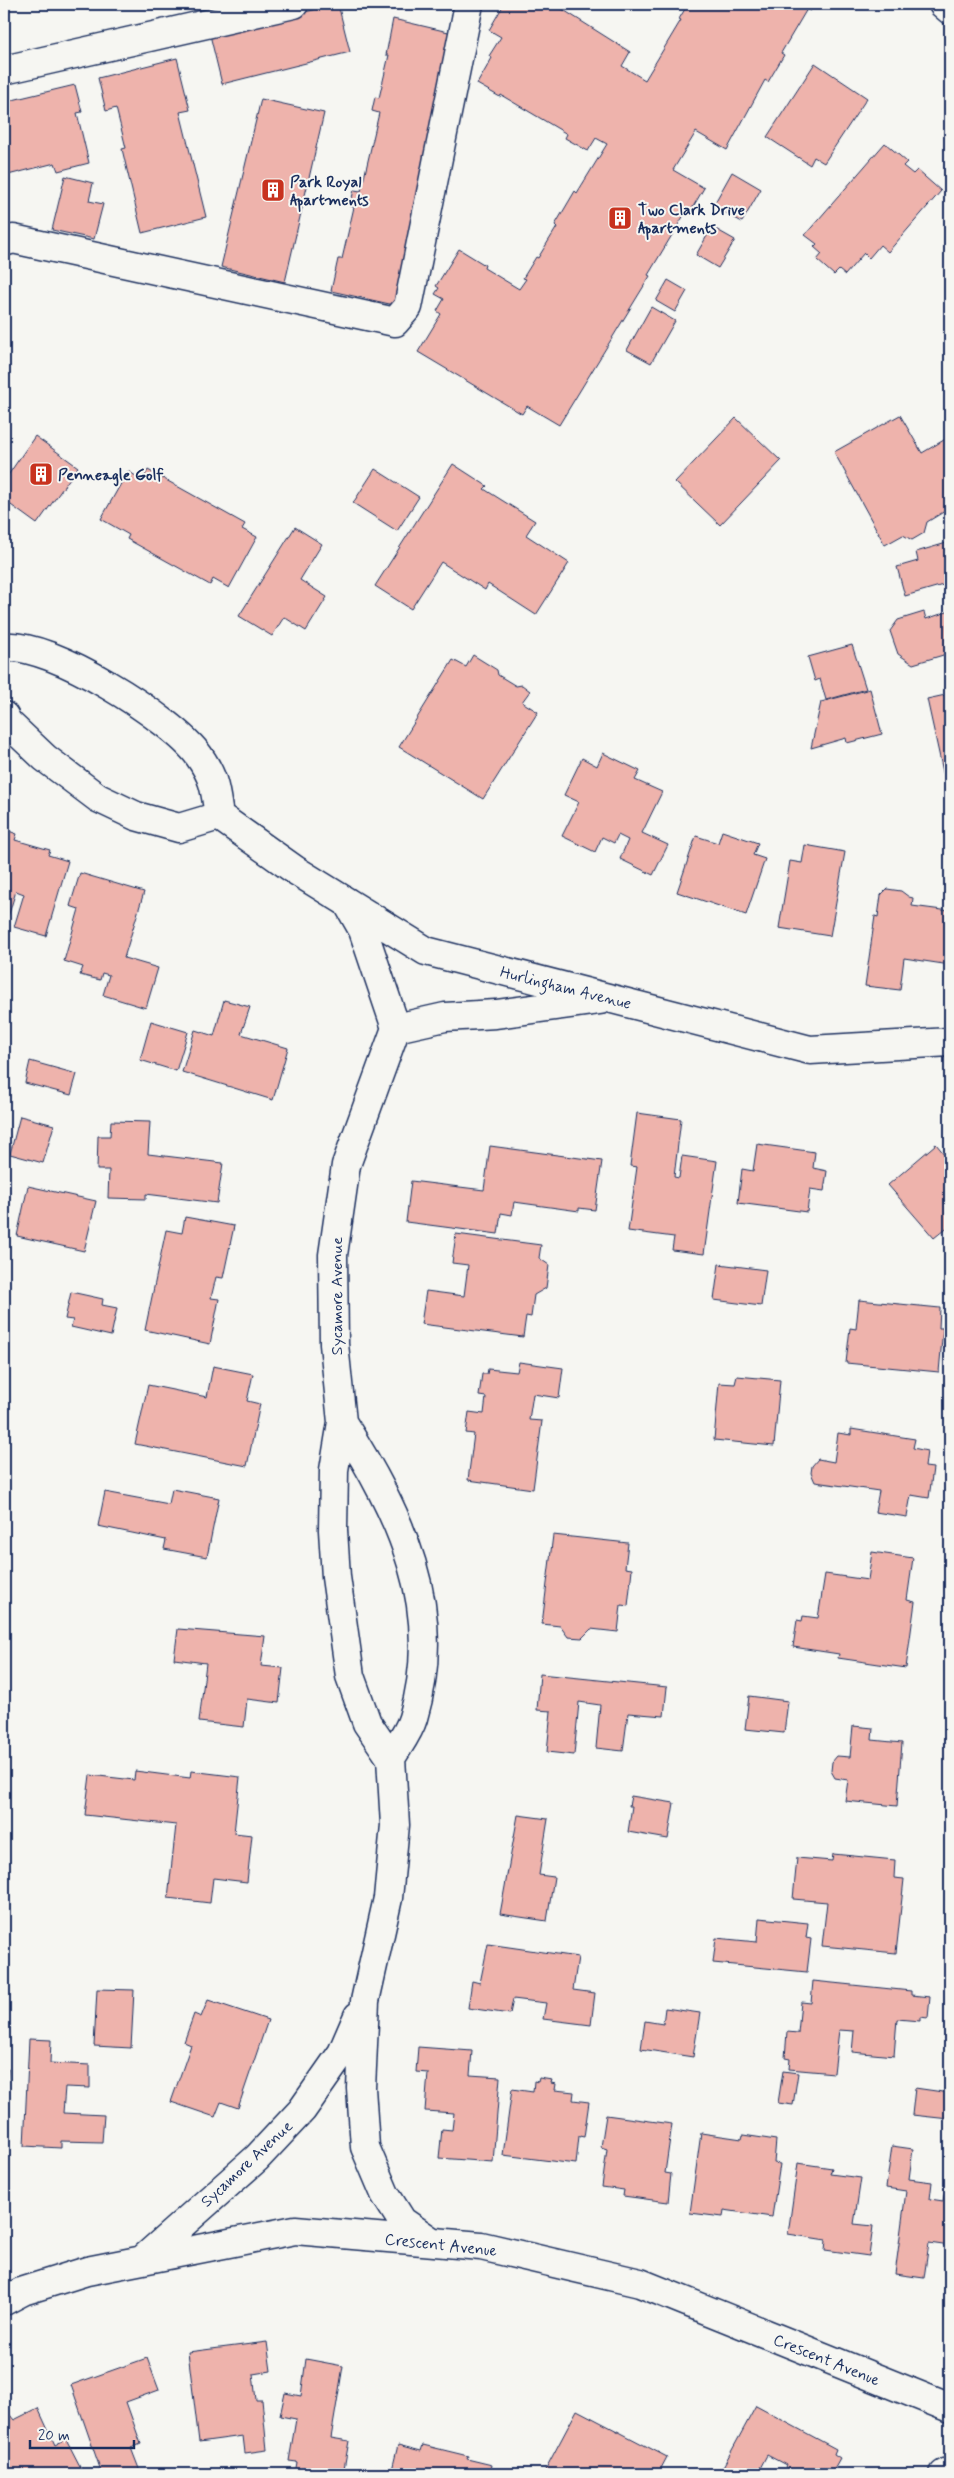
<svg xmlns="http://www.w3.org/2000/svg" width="954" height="2478" viewBox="0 0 954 2478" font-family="Mynerve,sans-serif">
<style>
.building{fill:#eeb3ac;stroke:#1b2f5e}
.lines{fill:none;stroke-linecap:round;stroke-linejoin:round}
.minor-casing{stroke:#1b2f5e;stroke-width:31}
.minor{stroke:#f6f6f2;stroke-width:28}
.labels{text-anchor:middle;stroke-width:4;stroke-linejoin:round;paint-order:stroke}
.poi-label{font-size:16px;font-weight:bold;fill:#1b2f5e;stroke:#f6f6f2;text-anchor:start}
.street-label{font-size:16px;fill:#1b2f5e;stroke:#f6f6f2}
</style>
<rect width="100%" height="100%" fill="#f6f6f2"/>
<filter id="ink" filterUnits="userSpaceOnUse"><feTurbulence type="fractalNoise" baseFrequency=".02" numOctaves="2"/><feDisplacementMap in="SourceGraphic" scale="10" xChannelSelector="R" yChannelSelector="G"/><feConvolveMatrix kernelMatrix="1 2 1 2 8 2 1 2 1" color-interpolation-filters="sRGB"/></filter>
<g filter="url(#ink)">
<path class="building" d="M338 4 350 52 222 84 210 35Z
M504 4H554L630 52 622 66 645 80 681 20 679 19 688 4H815L810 11 807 9 781 53 784 55 768 82 765 80 727 150 696 132 673 170 704 188 690 212 687 210 648 275 650 276 559 425 527 406 522 414 418 352 441 314 437 311 444 299 435 294 439 288 436 286 459 249 485 265 484 268 519 289 526 279 523 278 536 257 538 258 557 227 555 225 575 191 577 193 607 144 596 138 588 151 565 138 567 134 501 95 500 97 477 84 492 58 489 56 501 37 489 30Z
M393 19 457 34 394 305 331 291 338 259H342L354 207 350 206 354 190 361 191 379 113 372 111 375 97 379 98 389 55H386Z
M177 58 190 110 180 112 206 217 142 233 122 149 126 148 116 108 106 111 98 78Z
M815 63 867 98 824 163 814 157 810 165 767 137Z
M75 85 82 112 77 113 89 163 58 171 55 163 4 176V102Z
M261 99 324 113 285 282 221 267Z
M885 143 907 162 903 166 913 174 917 170 941 191 888 252 880 245 869 258 864 253 845 275 839 270 834 275 817 260 822 254 814 247 817 244 805 235Z
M732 172 761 189 742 222 713 206Z
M65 176 93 183 89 201 103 204 94 239 52 230Z
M712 227 735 240 718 268 696 255Z
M668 280 687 291 675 312 656 301Z
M651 307 675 321 651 363 627 350Z
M900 415 922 453 949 437 950 439V508L927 522 924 533 912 540 903 535 885 545 834 452Z
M736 418 781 461 720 525 675 482Z
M35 436 78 467 37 524 4 500V481Z
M453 464 487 486 484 489 535 521 526 535 569 563 536 615 488 584 485 590 441 562 411 609 375 586Z
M375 469 419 497 397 531 353 503Z
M148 470 245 524 242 529 257 537 229 588 213 579 210 585 127 539 129 535 101 519 128 471 142 480Z
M295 527 322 544 300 580 327 597 306 631 284 617 272 636 239 616Z
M950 542V583L905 596 897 567 918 561 916 552Z
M950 611V653L913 664 898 654 890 631 898 620 924 612 926 619Z
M852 645 866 689 826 700 820 679 815 681 808 657Z
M473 655 497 670 498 675 516 686 522 685 530 691 522 702 538 712 483 799 399 747 453 660 466 667Z
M870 689 882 734 847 743 846 738 811 748 821 702Z
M950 694V790H947L927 699Z
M603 753 640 771 635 780 662 792 642 833 668 845 653 875 620 859 628 840 618 835 614 843 602 837 595 852 562 836 579 802 564 795 582 758 597 766Z
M4 818 9 820 6 830 17 834 15 840 50 850 48 855 68 861 46 936 14 927 24 894 16 891 4 930Z
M722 831 758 843 753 855 765 859 746 915 677 892 696 836 718 843Z
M805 845 845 852 830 936 779 928 790 861 802 863Z
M80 873 144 892 124 958 158 968 146 1008 103 995 109 975 102 973 100 980 80 975 83 967 64 961 79 909 70 906Z
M887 889 901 891 909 897 913 898 912 906 950 911V965L904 958 900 990 865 986 875 916 878 917 881 895Z
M224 1000 250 1007 241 1034 288 1048 273 1100 182 1072 195 1030 214 1036Z
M151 1021 188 1032 176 1071 140 1060Z
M30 1061 77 1074 71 1095 25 1083Z
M637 1113 681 1119 674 1177 679 1178 682 1156 717 1161 704 1254 672 1250 674 1237 628 1231 637 1167 630 1166Z
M20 1116 54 1125 43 1163 10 1154Z
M111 1121 150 1122 148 1154 223 1163 217 1203 146 1194V1199L108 1198 109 1170H97L98 1136H110Z
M757 1144 815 1152 813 1168 827 1171 824 1191 810 1189 807 1212 738 1203 742 1169 753 1171Z
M936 1144 950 1161V1225L934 1238 888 1185Z
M490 1146 602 1161 595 1210 579 1208V1211L514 1202 512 1215 501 1213 498 1234 406 1222 411 1181 484 1190Z
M28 1186 96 1201 84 1251 17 1236Z
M185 1217 234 1226 223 1278 216 1277 211 1298 219 1299 210 1344 145 1330 166 1230 182 1233Z
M456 1234 541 1245 539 1258 549 1265 546 1288 534 1295 531 1317 526 1316 523 1337 421 1324 426 1291 464 1296 468 1265 452 1263Z
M719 1264 766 1270 761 1306 714 1300Z
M71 1292 103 1299 102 1305 117 1308 111 1336 71 1327 73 1320 65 1319Z
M859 1300 940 1308 939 1328H943L939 1372 846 1363 850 1328 856 1329Z
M519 1362 563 1368 559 1398 533 1394 529 1420 542 1421 533 1489 468 1480 474 1434 466 1433 469 1412 484 1414 486 1397 479 1396 482 1374H487L488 1369 517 1372Z
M213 1366 253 1374 247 1401 260 1404 247 1466 135 1444 148 1385 207 1397Z
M737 1376 780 1380 774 1446 714 1440 719 1383 735 1384Z
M851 1429 915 1439 913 1448 927 1451 925 1467 933 1468 929 1498 911 1495 907 1517 875 1512 879 1491 815 1482 811 1473 812 1466 818 1459 834 1462 838 1433 851 1435Z
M172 1489 219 1498 207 1557 164 1549 166 1540 98 1526 105 1492 169 1504Z
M553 1535 628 1543 625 1568 632 1569 628 1606 621 1605 618 1632 591 1629 582 1638 568 1637 560 1626 542 1624Z
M872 1552 913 1558 907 1600 915 1602 906 1668 838 1658 839 1654 793 1647 797 1620 802 1621 803 1616 818 1618 825 1574 868 1580Z
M178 1629 265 1636 261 1666 283 1668 279 1703 247 1699 244 1727 199 1722 206 1663 174 1659Z
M540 1674 667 1687 664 1716 628 1713 623 1751 596 1748 600 1705 579 1702 574 1755 547 1752 551 1711 537 1710Z
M749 1696 788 1701 784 1733 745 1729Z
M853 1726 873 1728 872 1740 902 1743 897 1806 845 1801 848 1780 835 1778 831 1771 832 1762 837 1756 850 1757Z
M135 1771 190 1778 191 1771 240 1777 234 1833 252 1835 247 1882 213 1878 210 1903 168 1898 176 1825 85 1815 90 1775 134 1780Z
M631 1796 674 1803 668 1839 628 1832 632 1806H629Z
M518 1815 548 1819 539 1875 554 1877 547 1921 500 1914Z
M833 1854 895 1860 894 1878 904 1879 896 1953 822 1946 827 1902 793 1899 797 1858 832 1861Z
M759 1918 808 1923 806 1938 811 1939 807 1972 713 1963 716 1938 757 1942Z
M488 1944 578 1957 573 1990 595 1993 591 2025 543 2019 546 2003 513 1999 510 2014 468 2008 472 1981 480 1983Z
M813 1981 911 1991V1995L930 1997 928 2018 920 2017V2021L897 2019 894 2056 852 2052 854 2031 839 2030 834 2073 789 2069 790 2059 785 2058 787 2032 798 2033 801 2002 811 2003Z
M97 1989 134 1990 131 2048 94 2046Z
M208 2000 268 2020 238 2108 221 2102 215 2117 171 2102 191 2045 184 2042 194 2014 201 2017Z
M665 2008 700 2013 693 2057 641 2049 645 2021 663 2024Z
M29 2039 51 2040 50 2063 90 2065V2088L65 2087 63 2113 104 2115 102 2142 61 2141V2148L24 2146Z
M418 2047 472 2051 470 2075 500 2077 493 2162 439 2158 442 2129 452 2130 454 2113 425 2111 428 2073 416 2072Z
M4 2069H8L6 2123H4Z
M783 2071 798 2073 793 2105 778 2103Z
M539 2078 552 2080 551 2083 556 2084 555 2090 574 2092 573 2100 589 2102 584 2137 579 2136 576 2164 503 2155 512 2089 533 2092 534 2081 538 2082Z
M915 2088 950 2093 949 2119 912 2115Z
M606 2115 672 2124 665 2173 671 2174 668 2202 623 2196 624 2190 602 2187 607 2149 601 2147Z
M701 2133 742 2139 743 2135 776 2140 774 2163 780 2164 772 2217 724 2210 723 2217 690 2213Z
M892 2146 913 2149 909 2179 932 2182 930 2199 943 2201 946 2184H950V2246L929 2243 924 2278 895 2274 906 2191 886 2188Z
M798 2163 832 2168 830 2174 861 2178 854 2224 873 2226 869 2256 825 2250 826 2240 788 2234Z
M267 2342 271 2371 253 2374 256 2400H262L267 2450 245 2453 243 2436 199 2442 188 2352Z
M147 2358 159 2390 126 2402 141 2444 131 2448 141 2474H102L71 2385Z
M306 2359 343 2366 331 2438 349 2441 343 2474H295L297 2462 289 2461 296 2419 280 2416 285 2393 301 2396Z
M756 2406 836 2449 834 2454 840 2458 831 2474H794L795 2473 785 2467 786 2465 767 2455 757 2474H719Z
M38 2408 55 2445 66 2439 84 2474H4V2418L10 2415 14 2420Z
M577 2410 667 2457 658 2474H543Z
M398 2445 421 2451 423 2445 468 2456 467 2459 492 2465 490 2474H391Z"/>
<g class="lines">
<g class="minor-casing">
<path id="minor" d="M943 4 950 10
M4 70 294 4
M4 242 13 239 395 322 408 307 469 4
M4 647C49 641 173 719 199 756 215 779 215 790 219 816L295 870 426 951 810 1050 950 1042
M4 716 8 723 45 758 98 798 136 816 179 828 219 816
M347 902 363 930 396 1028 346 1165 333 1255 334 1344 342 1422 334 1470 333 1530 336 1577 350 1676 367 1723 391 1758 395 1825 388 1898 365 2001 361 2088 365 2147 385 2194 402 2221 431 2241
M396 1028 445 1017 496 1014 600 1000
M342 1422C400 1514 446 1608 413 1718 409 1732 398 1746 391 1758
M142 2260 257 2158 302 2110 342 2053 358 2016
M4 2301 23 2291 87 2271 295 2230 481 2246 640 2283 950 2408
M944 2474 950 2471"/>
</g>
<use href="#minor" class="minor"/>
</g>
</g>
<defs>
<g id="building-square" transform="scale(1.25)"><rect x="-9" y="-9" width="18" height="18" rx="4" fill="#c8321e" stroke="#f6f6f2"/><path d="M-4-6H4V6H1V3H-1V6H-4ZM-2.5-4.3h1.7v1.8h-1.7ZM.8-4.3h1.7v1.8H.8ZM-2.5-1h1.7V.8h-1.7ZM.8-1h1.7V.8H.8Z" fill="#fff"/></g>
</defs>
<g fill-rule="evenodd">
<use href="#building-square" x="273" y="190"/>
<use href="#building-square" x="620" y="218"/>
<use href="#building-square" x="41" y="474"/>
</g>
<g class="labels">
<g class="poi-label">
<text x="290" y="187">Park Royal<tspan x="290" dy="18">Apartments</tspan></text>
<text x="638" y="215">Two Clark Drive<tspan x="638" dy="18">Apartments</tspan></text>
<text x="58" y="480">Penneagle Golf</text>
</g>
<g class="street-label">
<text transform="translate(566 987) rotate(14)" y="6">Hurlingham Avenue</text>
<text transform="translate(336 1296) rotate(-90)" y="6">Sycamore Avenue</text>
<text transform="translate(246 2163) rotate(-43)" y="6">Sycamore Avenue</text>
<text transform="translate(441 2244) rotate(6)" y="6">Crescent Avenue</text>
<text transform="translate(827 2359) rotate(22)" y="6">Crescent Avenue</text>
</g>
</g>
<rect width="954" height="2478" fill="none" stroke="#f6f6f2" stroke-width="20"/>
<rect x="10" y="10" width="934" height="2458" fill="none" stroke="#1b2f5e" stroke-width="2" filter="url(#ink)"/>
<path d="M30 2440v8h104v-8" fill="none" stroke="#1b2f5e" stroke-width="2.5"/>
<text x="38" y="2440" font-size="15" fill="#1b2f5e" stroke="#f6f6f2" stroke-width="4" paint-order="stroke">20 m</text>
</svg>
